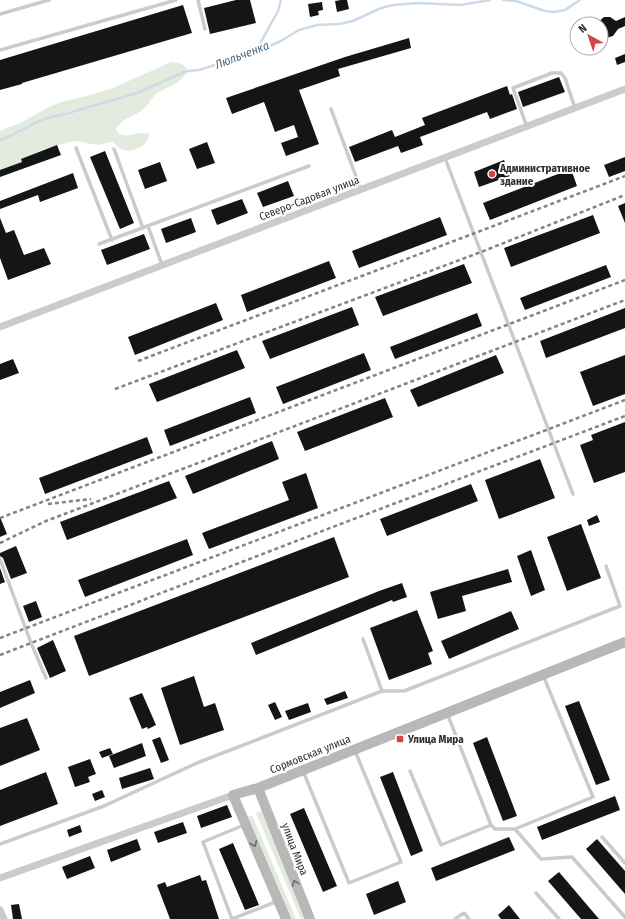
<svg xmlns="http://www.w3.org/2000/svg" width="625" height="919" viewBox="0 0 625 919" font-family="'Fira Sans Condensed',sans-serif">
<style>
.green{fill:#e3eade}
.lines{fill:none;stroke-linecap:round;stroke-linejoin:round}
.stream{stroke:#ccdbe7;stroke-width:2.5}
.building{fill:#151515}
.lane{stroke:#cbcbcb;stroke-width:3.5}
.street{stroke:#cbcbcb;stroke-width:7}
.secondary{stroke:#b8b8b8;stroke-width:10}
.rail{stroke:#838383;stroke-width:2.5;stroke-dasharray:4 3;stroke-linecap:butt}
.oneway{stroke:#6c6c6c}
.poi-dot{fill:#d04547;stroke:#fff;stroke-width:1.5}
.labels{text-anchor:middle;stroke-width:4;stroke-linejoin:round;paint-order:stroke}
.poi-label{font-size:11px;font-weight:bold;fill:#2e2e2e;stroke:#fff;text-anchor:start}
.street-label{font-size:11px;fill:#2e2e2e;stroke:#fff}
.water-label{font-size:12px;font-style:italic;fill:#466a87;stroke:#fff}
</style>
<rect width="100%" height="100%" fill="#fff"/>
<path class="green" d="M171 62 179 63 183 65 187 69C184 84 166 87 156 94 150 99 148 107 141 111 132 117 122 118 116 129 122 143 139 129 149 134 149 146 133 153 123 150 118 148 116 144 112 142L97 145 77 141 70 142 42 150 34 154 24 162 0 173V131L22 122 51 106 65 101 87 96 113 88Z
M262 811 306 919H301L256 813Z
M252 815 296 919H289L247 817Z"/>
<g class="lines">
<path class="stream" d="M503 0 516 1 545 11 554 12 565 10 580 0
M256 51 278 11 281 0
M0 140C15 135 28 126 42 120 52 115 65 116 75 111L137 93 180 74 188 71 199 70 256 52 279 42 299 30 317 25 339 24 353 21 381 8 393 5 418 3 460 5 490 0"/>
</g>
<path class="building" d="M236 0H250L256 23 210 34 204 8Z
M341 0H347L349 9 337 12 335 1Z
M322 2 323 10 318 11 319 15 310 17 308 4Z
M183 5 192 33 22 83V84L0 90V60Z
M604 17H610L616 21 625 17V26L618 29 613 36 606 38 601 36V24H596Z
M409 38 411 48 338 69 340 76 299 90 319 144 286 156 281 143 298 137 294 125 275 132 264 102 232 114 226 98 345 57Z
M625 54V62L617 65 615 58Z
M559 77 565 92 523 107 518 92Z
M507 86 510 95 512 94 517 109 490 119 487 112 420 137 423 145 401 153 398 146 355 162 349 147 392 130 395 137 425 125 422 118Z
M207 142 215 163 197 169 189 149Z
M57 145 61 155 0 177V170L22 162 21 159Z
M105 151 134 223 120 229 90 157Z
M625 157V171L609 177 604 165Z
M504 160 510 176 479 187 474 172Z
M160 162 167 181 145 189 138 170Z
M571 169 577 186 490 220 483 203Z
M73 173 78 188 40 202 38 195 0 209V201Z
M288 181 294 196 263 207 257 193Z
M242 199 248 213 217 225 211 210Z
M625 203V223L618 206Z
M593 215 600 233 511 267 504 248Z
M440 217 447 235 359 268 352 251Z
M0 218 6 233 14 230 24 255 44 248 51 264 8 280 0 258Z
M191 218 196 232 166 243 161 229Z
M144 234 150 249 107 265 101 250Z
M329 261 336 278 247 312 241 295Z
M464 264 472 283 383 316 375 297Z
M606 265 611 277 525 310 520 298Z
M216 303 223 320 135 355 128 337Z
M352 307 359 325 270 359 262 341Z
M625 308V328L546 358 540 341Z
M477 313 482 326 395 359 390 347Z
M237 350 245 368 157 402 149 384Z
M364 353 371 370 283 404 276 387Z
M496 355 504 373 418 407 410 390Z
M625 355V394L593 406 580 372Z
M13 359 19 373 0 380V364Z
M250 397 256 413 170 446 164 430Z
M385 398 393 417 305 451 297 432Z
M625 422V472L594 483 580 445 593 440 591 435Z
M147 437 153 453 45 494 39 478Z
M272 441 279 459 193 494 185 476Z
M540 459 555 498 499 519 485 480Z
M306 473 318 508 209 549 202 533 289 500 282 482Z
M169 481 177 498 67 540 60 522Z
M471 484 478 501 387 536 380 519Z
M597 515 600 522 589 526 587 520Z
M0 517 7 534 0 537Z
M581 524 601 578 567 591 547 537Z
M334 537 349 577 89 676 74 636Z
M187 539 193 555 85 597 78 580Z
M16 546 27 573 11 579 3 558 0 556V553Z
M531 550 545 590 531 596 517 556Z
M0 568 5 582 0 584Z
M508 569 512 582 462 596 466 611 438 619 430 592Z
M402 583 407 597 393 602 392 600 256 655 251 643 379 591Z
M36 601 42 617 29 622 23 606Z
M417 610 433 651 428 653 432 664 389 680 370 628Z
M511 611 519 629 449 659 441 641Z
M53 640 66 671 50 678 37 648Z
M194 676 204 707 215 703 224 730 180 745 161 688Z
M30 680 35 693 0 708V692Z
M345 691 348 698 327 705 324 699Z
M142 693 156 725 148 729 147 727 142 729 129 698Z
M579 701 610 780 596 785 565 706Z
M275 702 282 717 275 720 268 705Z
M308 703 311 712 289 720 285 711Z
M27 718 40 750 0 766V728Z
M160 737 169 760 161 763 152 740Z
M487 737 517 816 503 821 473 743Z
M142 743 146 756 114 768 109 756Z
M110 748 113 754 102 758 99 752Z
M90 759 96 774 88 777 90 782 75 787 68 767Z
M150 768 154 779 122 789 119 778Z
M46 772 58 804 0 826V790Z
M393 772 423 851 411 856 380 777Z
M102 790 105 797 95 801 92 794Z
M615 796 620 810 542 840 537 827Z
M227 805 232 817 201 828 197 816Z
M304 808 337 886 323 892 290 814Z
M183 822 187 833 158 843 154 832Z
M80 825 82 832 69 837 67 830Z
M509 837 515 850 436 881 431 868Z
M137 839 141 850 111 862 107 850Z
M597 839 625 871V894L586 849Z
M233 843 259 905 245 910 219 849Z
M90 856 95 868 67 879 62 867Z
M559 872 599 919H581L548 881Z
M200 875 202 881 206 880 219 919H170L157 885 165 882 167 887Z
M398 881 406 902 374 915 366 894Z
M19 904 22 919H13L11 905Z
M509 905 520 919H501L498 915Z"/>
<g class="lines">
<path class="lane" d="M198 0 205 29
M0 14 49 0
M0 50 176 0
M331 109 361 190
M527 127 513 88 552 73H561L565 78 575 108
M76 148 112 240
M114 149 143 228
M445 158 573 494
M148 226 162 265
M99 244 309 166
M0 559 31 643 46 678
M363 639 382 691
M543 675 593 797 515 829 541 859 572 857 625 917
M303 771 349 883 401 862 355 751
M410 771 441 845 491 825 447 713
M244 825 203 842 232 919 278 901
M491 825 495 829H515
M602 837 625 863
M0 844 104 806 197 763 382 691H404L620 606 606 566
M536 893 559 919
M455 919 464 913 469 919"/>
<path class="street" d="M0 327 625 89
M0 878 233 795
M0 910 4 919"/>
<path class="secondary" d="M258 788 310 919
M286 919 233 795 258 788 625 642"/>
<path class="rail" d="M138 361 625 176
M115 389 481 252 625 195
M48 504 91 499
M0 518 625 280
M0 543 46 521 625 300
M0 638 625 400
M0 655 338 525 625 416"/>
</g>
<defs><path id="oneway-chevron" d="M-2-3.5L2.5 0L-2 3.5" fill="none" stroke-width="1.6" stroke-linecap="round" stroke-linejoin="round"/></defs>
<g class="oneway">
<use href="#oneway-chevron" transform="translate(254 844) rotate(67)"/>
<use href="#oneway-chevron" transform="translate(295 883) rotate(-111)"/>
</g>
<g class="poi-dot">
<circle cx="492" cy="174" r="4"/>
<rect x="396" y="735" width="8" height="8" rx="2"/>
</g>
<g class="labels">
<g class="poi-label">
<text x="500" y="172">Административное<tspan x="500" dy="13">здание</tspan></text>
<text x="408" y="743">Улица Мира</text>
</g>
<g class="street-label">
<text transform="translate(309 198) rotate(-21)" y="4">Северо-Садовая улица</text>
<text transform="translate(310 754) rotate(-22)" y="4">Сормовская улица</text>
<text transform="translate(295 849) rotate(69)" y="4">улица Мира</text>
</g>
<g class="water-label">
<text transform="translate(242 55) rotate(-21)" y="4">Люльченка</text>
</g>
</g>
<g transform="translate(589 36) rotate(320)"><circle r="19" fill="#ffffff" stroke="#ababab"/>
<path d="M0-3L7 15L0 10L-7 15Z" fill="#d04547"/>
<text y="-6" font-size="11" font-weight="bold" text-anchor="middle" fill="#2e2e2e">N</text>
</g>
</svg>
